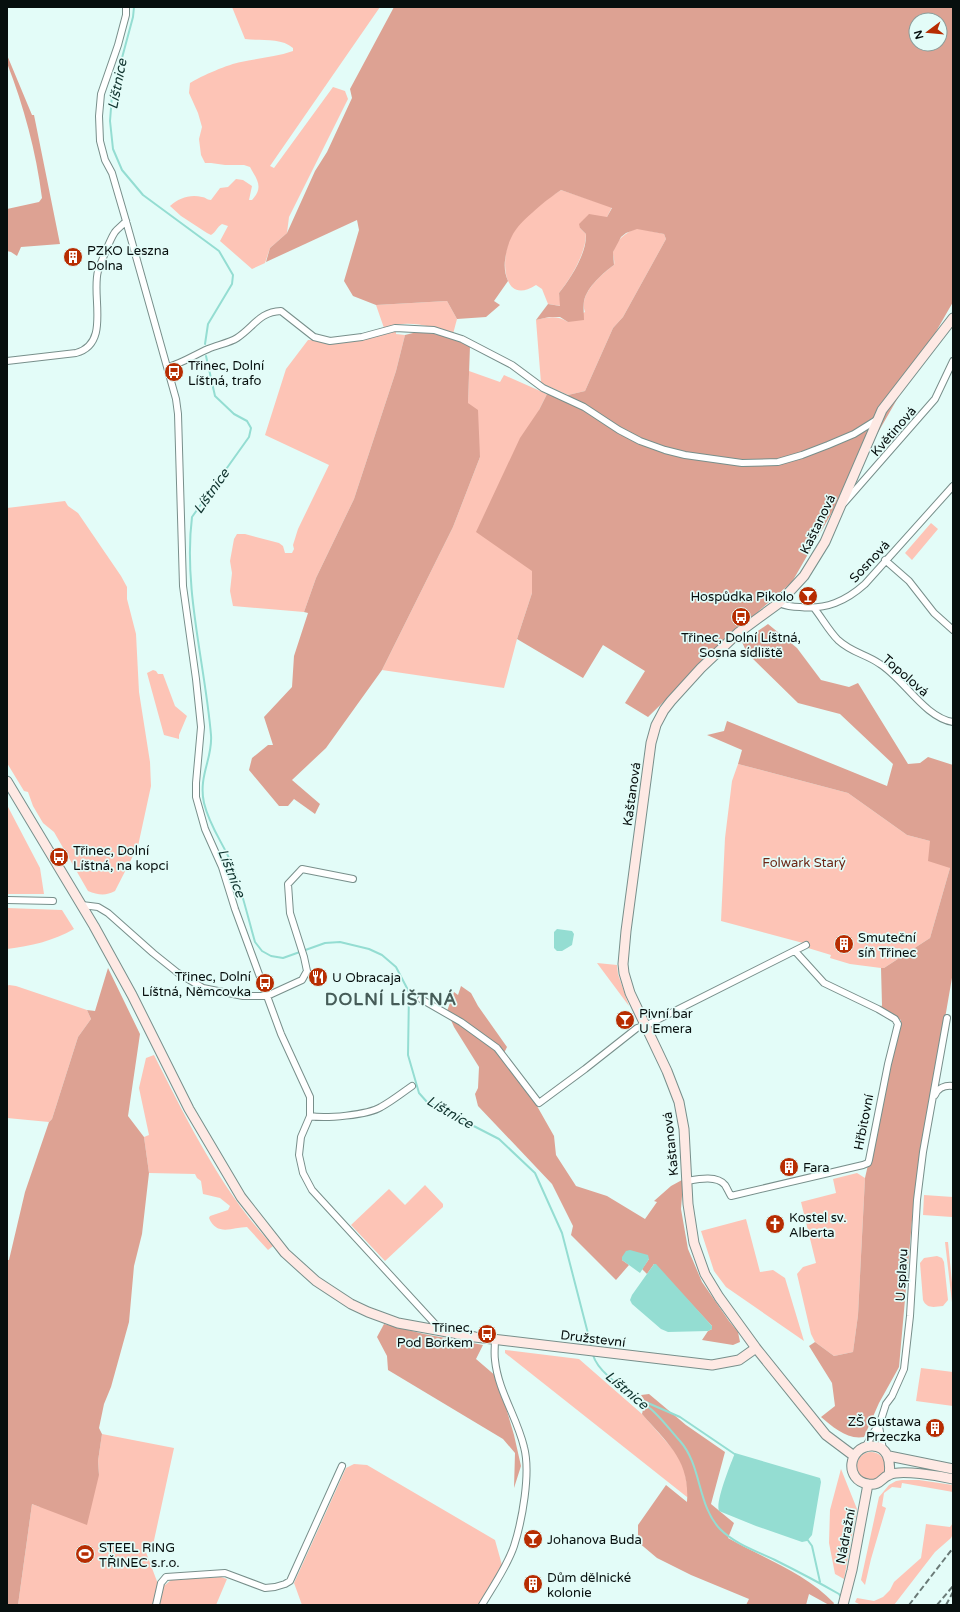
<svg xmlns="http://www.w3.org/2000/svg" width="960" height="1612" viewBox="0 0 960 1612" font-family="'Varela Round',sans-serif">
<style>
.green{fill:#fdc4b6}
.forest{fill:#dda293;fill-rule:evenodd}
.water{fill:#94ddd2}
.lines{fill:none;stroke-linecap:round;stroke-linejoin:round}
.stream{stroke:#94ddd2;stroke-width:2}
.street-casing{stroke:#788f8b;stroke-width:8}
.secondary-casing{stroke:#788f8b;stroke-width:11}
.street{stroke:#fff;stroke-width:6}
.secondary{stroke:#fee9e4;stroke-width:9}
.rail{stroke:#6a7a77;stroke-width:2;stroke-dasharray:6 3;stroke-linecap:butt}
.labels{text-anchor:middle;stroke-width:3.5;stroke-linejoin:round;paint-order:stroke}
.poi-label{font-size:13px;fill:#070f0e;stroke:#e3fcf8;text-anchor:start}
.street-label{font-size:13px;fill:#070f0e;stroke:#e3fcf8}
.park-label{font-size:13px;fill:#6c2615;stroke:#e3fcf8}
.water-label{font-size:14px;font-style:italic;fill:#10342f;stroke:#e3fcf8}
.district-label{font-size:17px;font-weight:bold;letter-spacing:1px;fill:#465c58;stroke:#e3fcf8}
</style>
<rect width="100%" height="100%" fill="#e3fcf8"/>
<path class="green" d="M232 7H380L270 166 274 168 333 87 345 91 348 99 289 217 287 233 270 248 265 263 252 269 220 241 228 226 222 224C217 227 216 232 211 235L207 233 181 216 170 206C179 198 190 194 202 197 206 197 206 200 211 200L220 188 228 187 236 179 243 180 252 186 249 200H252C264 187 257 180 250 167L244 165H225L211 163H205L201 155 199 139 202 127 198 113 189 93 190 83C201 76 229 64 241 62 259 58 276 57 293 51V48C281 37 260 41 245 39Z
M561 190 612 207 607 217 580 228 586 234C586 253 571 278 559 293L561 306 548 304 542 289 536 285C503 306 501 261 509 241 515 222 545 200 561 190Z
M637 228 664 234 666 239 623 317 613 328 585 391 568 395 541 383 536 320C548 317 557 315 568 322L585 312C584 309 583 305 584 302 586 288 603 273 614 265 615 261 613 257 613 252 615 240 627 232 637 228Z
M447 301 457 319 453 334C429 326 409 319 384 328L376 305Z
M396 330V334L405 335 396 371 354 499 316 578 304 612 233 606 230 591 232 573 230 561 234 539 237 534H245L279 543 283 546 285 553H292L294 549 293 545 298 529 329 465 265 435 286 369 308 340 340 341Z
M469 371 500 382 504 375 547 394 539 410 532 593 517 639 504 688 382 670 453 527 480 457 468 403Z
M65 501 68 506 78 513 121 576 127 587V599L136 634 139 692 150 762 151 786 138 846 115 891C106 896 98 895 88 891L54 832 43 823 33 806 28 792 24 791 7 763V508Z
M931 523 938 529 912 560 905 553Z
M153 670 156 671 158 674H163L175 706 187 716 179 735V739L164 735 147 673Z
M738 764 848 793 907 835 930 841 950 868 930 938 884 968H881L850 964 830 958 831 955 808 948 803 943 721 921 725 838 732 781Z
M7 805 40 868 44 894H7Z
M7 908 62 910 74 929C53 941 31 946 7 949Z
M597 963 617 965 618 974 629 1006Z
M9 985 16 986 87 1010 91 1019 78 1037 52 1119 49 1122 7 1118V986Z
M154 1055C188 1122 221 1190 273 1246L268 1250 247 1227C233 1227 217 1237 209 1218L210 1216 228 1210 230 1206 220 1198 203 1194 201 1181 197 1178 195 1174 149 1173 144 1137 149 1135 139 1088 146 1058Z
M857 1173 865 1178 858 1315 853 1352 834 1356 815 1342 811 1334 797 1274 803 1267 816 1263 801 1202 836 1193 833 1179Z
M425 1185 443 1204V1207L385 1261 351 1225 389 1189 405 1205Z
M924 1195 953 1197 952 1217 923 1215Z
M746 1219 760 1272 773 1270 785 1278 804 1341 726 1287 714 1271 701 1231Z
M945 1242H948L953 1293V1311Z
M937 1256 942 1258 944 1262 948 1300 943 1306C934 1307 927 1309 923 1300L920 1263 924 1258Z
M505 1350 579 1359 642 1414 678 1455 684 1468 689 1495 687 1497 505 1353Z
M921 1368 953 1372V1406L916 1401Z
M102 1434 174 1448 153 1545 144 1547 158 1584 165 1585 171 1580 221 1577 227 1579 216 1605H18L32 1504 40 1507 99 1475 98 1461Z
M857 1466a14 14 0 1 1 28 0a14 14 0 1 1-28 0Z
M354 1464 367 1465 495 1540 502 1565 479 1605H302L294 1583 346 1468Z
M841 1469 857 1509 844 1579 835 1574 829 1543 830 1510Z
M902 1480H919L953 1485V1492L902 1483 901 1488 892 1487 884 1493 882 1506 886 1508 871 1559 865 1585 861 1580 879 1497 889 1485 896 1481Z
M953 1523V1534L951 1538 935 1552 894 1605H861L855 1602 857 1598 874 1601 883 1597 890 1590 894 1582 921 1558 926 1524 950 1527Z"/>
<path class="forest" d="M394 7H953V302L792 582 736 631 648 717 625 703 645 671 603 645 583 678 517 639 532 593V571L476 532 520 438 539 410 547 394 563 398 568 395 585 391 613 328 623 317 666 239 664 234 637 229 626 233 621 237 613 252 614 265C603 273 587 287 584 301 583 307 584 314 584 320L568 322 560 317H549L536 320 548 304 560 306 559 293C571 278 587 253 586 234L580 228 579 224 589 214 607 217 612 208 561 190C554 195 548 199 541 205 523 221 511 229 506 254 504 264 504 272 508 281L494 301 500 305 486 317 457 319 447 301 376 305 353 296 344 281 359 230 357 220 266 262 270 248 287 233 315 171 327 152 352 98 350 89ZM916 20H940V44H916Z
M7 55 32 115H34L60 244 21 247 17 256 11 252 7 251V209L39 202 42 198C36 151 24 107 7 63Z
M421 331 452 338 470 346 468 403 478 410 480 457 453 527 382 670 326 748 292 780 320 804 315 814 294 799 288 806H279L249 770 252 758 268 745H273L264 717 292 687 294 656 308 613 304 612 316 578 354 499 396 371 405 335Z
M768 624 797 648 821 680 849 687 858 683 908 764 920 763 928 757 953 765V972L914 1198 899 1367 879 1403 864 1437C847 1440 833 1427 821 1417L835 1406 832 1383 809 1346 815 1342 834 1356 853 1352 858 1315 865 1178 901 1020 880 1010 882 1005 881 968H884L930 938 950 868 928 861 930 841 907 835 848 793 738 764 742 750 707 735 724 731 727 721 887 786 893 764 840 714 798 703 747 653 742 642Z
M108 968 140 1034 128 1116 144 1137 149 1173 142 1234 134 1266 129 1322 111 1387 104 1404 99 1428 102 1434 98 1461 99 1475 87 1525 32 1504 18 1605H7V1260H9L25 1192 49 1122 52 1119 78 1037 91 1019 87 1010 95 1011Z
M461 986 471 993 478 1006 507 1047 502 1057 537 1106 554 1136 556 1155 576 1186 607 1196 645 1219 657 1202 654 1201 671 1186 682 1180 683 1183 681 1209 688 1249 702 1282 729 1321 738 1332 740 1342 733 1345 702 1340 708 1331 712 1329V1326L654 1264 647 1274 642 1269 649 1259 622 1260 629 1265 616 1280 571 1235 573 1226 552 1184 478 1106 475 1094 478 1088 479 1067 454 1027 447 1011 454 992 458 995Z
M384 1324 424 1334 483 1345 476 1359 497 1377 514 1435 521 1466 514 1488 515 1453 503 1439 388 1370 387 1356 377 1337Z
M649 1394 686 1425 725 1452 711 1504 734 1523 728 1538C763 1558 806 1573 834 1603L833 1605H829L809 1594 806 1605H746L749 1599 691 1575 657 1558 638 1542V1525L666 1485 687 1502C690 1460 668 1444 642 1414L645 1401 641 1395Z"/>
<path class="water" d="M557 929 572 931 574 934 572 945 562 951H557L554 948V932Z
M630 1250 648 1255 649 1259 640 1273 622 1260V1257L626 1251Z
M654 1264H656L712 1326V1329L708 1331 668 1332 661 1329 632 1304 630 1300 632 1295Z
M735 1453 820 1478 821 1482 812 1535 807 1541 802 1542 756 1526 719 1511C715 1502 731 1463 735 1453Z"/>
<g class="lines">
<path class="stream" d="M134 7 133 17 112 95 110 121 113 149 122 170 143 195 219 251 233 275 232 284 208 324 205 344
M206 356 215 396 234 414 247 421 251 428 249 437 192 517C183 588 205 664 211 735 213 758 198 776 204 803 210 828 224 844 233 867 242 891 248 918 255 942L262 951 271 956 283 958 325 943 340 942 369 949 382 955 396 967 409 992 408 1055 419 1093 427 1102 499 1139 535 1173 562 1233 592 1349
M593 1355C599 1376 635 1395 652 1410 662 1419 671 1431 680 1441 702 1466 697 1505 720 1529 735 1544 756 1551 775 1560 797 1571 818 1582 839 1594L841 1597
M641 1400 680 1417 736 1455
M807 1539 812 1546 820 1582"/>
<g class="street-casing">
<path id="street" d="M7 361 76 353C111 344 91 296 98 271 101 263 110 239 115 232 118 228 123 225 126 221
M168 367C183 363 194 355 208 349 217 345 229 343 237 338 254 327 259 312 281 311L314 337 330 341 362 337 395 328 434 330 462 339 512 365 543 388 584 407 619 430 640 441 665 450 685 455 742 463 778 462 802 455 828 445 854 434 878 419
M844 503 935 399 953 361
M885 560 909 581 934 613 953 630
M779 603C786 606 793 607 800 607 826 610 846 601 865 584L953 486
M814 608C822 618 829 631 838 640 852 653 866 654 880 664 903 678 925 718 953 722
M353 879 302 869 288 884 290 913 304 957 307 971 302 980 267 996 281 1034 310 1097V1116L301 1137 299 1155 303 1173 312 1190 436 1325 443 1330
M7 900 53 901
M82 905 98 907 108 913 153 953 178 973 203 988 243 996H267L235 909 222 867 205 829 196 797V783L201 727 196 679 183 586 178 414 176 399 126 221 112 173 105 160 100 141 99 116 101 94 118 45 126 15V7
M421 999 461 1022 497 1048 539 1103 585 1069 637 1028 649 1024 806 945
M935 1095C938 1088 945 1085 953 1086
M310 1116C325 1119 368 1115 381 1107 392 1101 402 1093 412 1086
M687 1181C698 1179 717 1175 725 1185 727 1188 729 1193 731 1196L863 1165 868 1163 869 1160 888 1064 898 1024 895 1019 878 1009 824 983 795 951
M865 1447C870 1441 873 1430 879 1426
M883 1450 879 1426 886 1404 892 1396 904 1369 910 1316 917 1200 923 1152 947 1018
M156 1605 161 1583 166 1577 225 1573 265 1588 275 1587 285 1584 290 1581 342 1466
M482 1605C493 1586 507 1567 514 1546 522 1521 531 1473 524 1447 517 1417 498 1391 495 1360 494 1354 495 1346 495 1339"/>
</g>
<g class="secondary-casing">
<path id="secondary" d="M7 781 94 926 132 995 189 1109 241 1197 285 1253 316 1281 351 1304 368 1312 398 1323 475 1337 712 1365 739 1360 756 1348
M854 1456 826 1435 756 1348 719 1297 705 1274 694 1243 688 1204 684 1129 679 1102 667 1071 630 993 624 973 623 964 626 931 651 743 656 725 664 710 671 701 701 668 738 633 779 603 804 576 825 542 882 410 953 318
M889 1456 953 1469
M889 1475C891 1462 888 1445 871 1446 848 1447 844 1480 868 1484 880 1486 881 1478 889 1475 900 1469 940 1476 953 1479
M843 1605 852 1570 868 1484"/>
</g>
<use href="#street" class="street"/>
<use href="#secondary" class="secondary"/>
<path class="rail" d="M909 1605 953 1548
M937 1605 953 1586
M946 1605 953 1592"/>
</g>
<defs>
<g id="building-disc" transform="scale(1)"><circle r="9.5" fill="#b72d02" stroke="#e3fcf8"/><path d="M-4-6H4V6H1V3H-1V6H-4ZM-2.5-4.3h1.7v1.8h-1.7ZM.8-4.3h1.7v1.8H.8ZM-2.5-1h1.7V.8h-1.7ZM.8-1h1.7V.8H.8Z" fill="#fff"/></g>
<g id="bus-disc" transform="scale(1)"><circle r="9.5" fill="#b72d02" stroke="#e3fcf8"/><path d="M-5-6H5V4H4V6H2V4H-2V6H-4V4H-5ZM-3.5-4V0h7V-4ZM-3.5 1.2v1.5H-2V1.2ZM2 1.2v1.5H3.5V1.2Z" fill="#fff"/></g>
<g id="bar-disc" transform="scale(1)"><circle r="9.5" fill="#b72d02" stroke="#e3fcf8"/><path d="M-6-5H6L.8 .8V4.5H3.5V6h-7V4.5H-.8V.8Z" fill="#fff"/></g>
<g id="restaurant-disc" transform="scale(1)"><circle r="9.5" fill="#b72d02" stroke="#e3fcf8"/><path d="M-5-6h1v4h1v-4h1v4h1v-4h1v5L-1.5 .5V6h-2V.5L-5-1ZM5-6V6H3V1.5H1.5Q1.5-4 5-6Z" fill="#fff"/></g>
<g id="church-disc" transform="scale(1)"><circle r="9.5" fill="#b72d02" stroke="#e3fcf8"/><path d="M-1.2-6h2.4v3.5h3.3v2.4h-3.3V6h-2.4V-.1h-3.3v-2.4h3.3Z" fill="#fff"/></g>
<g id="stadium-disc" transform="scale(1)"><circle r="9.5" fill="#b72d02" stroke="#e3fcf8"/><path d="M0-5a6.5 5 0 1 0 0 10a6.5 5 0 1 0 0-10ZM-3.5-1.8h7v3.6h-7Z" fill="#fff"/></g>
</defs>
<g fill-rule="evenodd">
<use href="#building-disc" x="73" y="257"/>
<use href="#bus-disc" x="174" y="372"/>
<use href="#bar-disc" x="808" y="596"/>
<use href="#bus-disc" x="741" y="617"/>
<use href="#bus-disc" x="59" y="857"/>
<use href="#building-disc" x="844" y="944"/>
<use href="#restaurant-disc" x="318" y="977"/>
<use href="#bus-disc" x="265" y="983"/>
<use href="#bar-disc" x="625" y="1020"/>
<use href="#building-disc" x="789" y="1167"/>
<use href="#church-disc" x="775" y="1224"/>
<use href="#bus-disc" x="487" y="1334"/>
<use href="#building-disc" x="935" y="1428"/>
<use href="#bar-disc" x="533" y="1539"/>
<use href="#stadium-disc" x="85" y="1554"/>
<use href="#building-disc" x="533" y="1584"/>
</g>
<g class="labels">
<g class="poi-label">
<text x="87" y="255">PZKO Leszna<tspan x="87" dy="15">Dolna</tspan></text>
<text x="188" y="370">Třinec, Dolní<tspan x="188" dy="15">Líštná, trafo</tspan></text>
<text x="794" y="601" text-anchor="end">Hospůdka Pikolo</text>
<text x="741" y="642" text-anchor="middle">Třinec, Dolní Líštná,<tspan x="741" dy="15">Sosna sídliště</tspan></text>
<text x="73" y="855">Třinec, Dolní<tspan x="73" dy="15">Líštná, na kopci</tspan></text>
<text x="858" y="942">Smuteční<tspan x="858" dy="15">síň Třinec</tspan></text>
<text x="251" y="981" text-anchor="end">Třinec, Dolní<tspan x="251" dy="15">Líštná, Němcovka</tspan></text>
<text x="332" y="982">U Obracaja</text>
<text x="639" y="1018">Pivní bar<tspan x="639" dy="15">U Emera</tspan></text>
<text x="803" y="1172">Fara</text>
<text x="789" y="1222">Kostel sv.<tspan x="789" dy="15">Alberta</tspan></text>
<text x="473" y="1332" text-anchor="end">Třinec,<tspan x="473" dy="15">Pod Borkem</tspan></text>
<text x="921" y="1426" text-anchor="end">ZŠ Gustawa<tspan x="921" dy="15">Przeczka</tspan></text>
<text x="547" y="1544">Johanova Buda</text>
<text x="99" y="1552">STEEL RING<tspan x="99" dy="15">TŘINEC s.r.o.</tspan></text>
<text x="547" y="1582">Dům dělnické<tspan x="547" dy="15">kolonie</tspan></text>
</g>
<g class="street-label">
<text transform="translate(893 431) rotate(-49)" y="5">Květinová</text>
<text transform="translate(817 524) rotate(-64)" y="5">Kaštanová</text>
<text transform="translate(869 561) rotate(-47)" y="5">Sosnová</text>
<text transform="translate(906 675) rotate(41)" y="5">Topolová</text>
<text transform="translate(631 794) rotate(-82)" y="5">Kaštanová</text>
<text transform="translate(863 1122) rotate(-79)" y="5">Hřbitovní</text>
<text transform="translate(670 1144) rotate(-96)" y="5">Kaštanová</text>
<text transform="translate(901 1275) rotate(-87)" y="5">U splavu</text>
<text transform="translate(593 1338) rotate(7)" y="5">Družstevní</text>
<text transform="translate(845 1536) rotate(-79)" y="5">Nádražní</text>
</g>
<g class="park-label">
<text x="804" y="867">Folwark Starý</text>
</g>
<g class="water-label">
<text transform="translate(117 84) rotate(-79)" y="5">Líštnice</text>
<text transform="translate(211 491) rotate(-55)" y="5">Líštnice</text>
<text transform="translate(232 873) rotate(68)" y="5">Líštnice</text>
<text transform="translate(450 1112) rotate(30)" y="5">Líštnice</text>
<text transform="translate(627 1390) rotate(40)" y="5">Líštnice</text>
</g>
<g class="district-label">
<text x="391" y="1005">DOLNÍ LÍŠTNÁ</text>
</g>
</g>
<rect width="960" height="1612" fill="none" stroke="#070f0e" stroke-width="16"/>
<g transform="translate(928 32) rotate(254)"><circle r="19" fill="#e3fcf8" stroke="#8b9d9a"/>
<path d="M0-3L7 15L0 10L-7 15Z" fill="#b72d02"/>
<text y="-6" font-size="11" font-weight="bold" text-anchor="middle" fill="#070f0e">N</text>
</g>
</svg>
